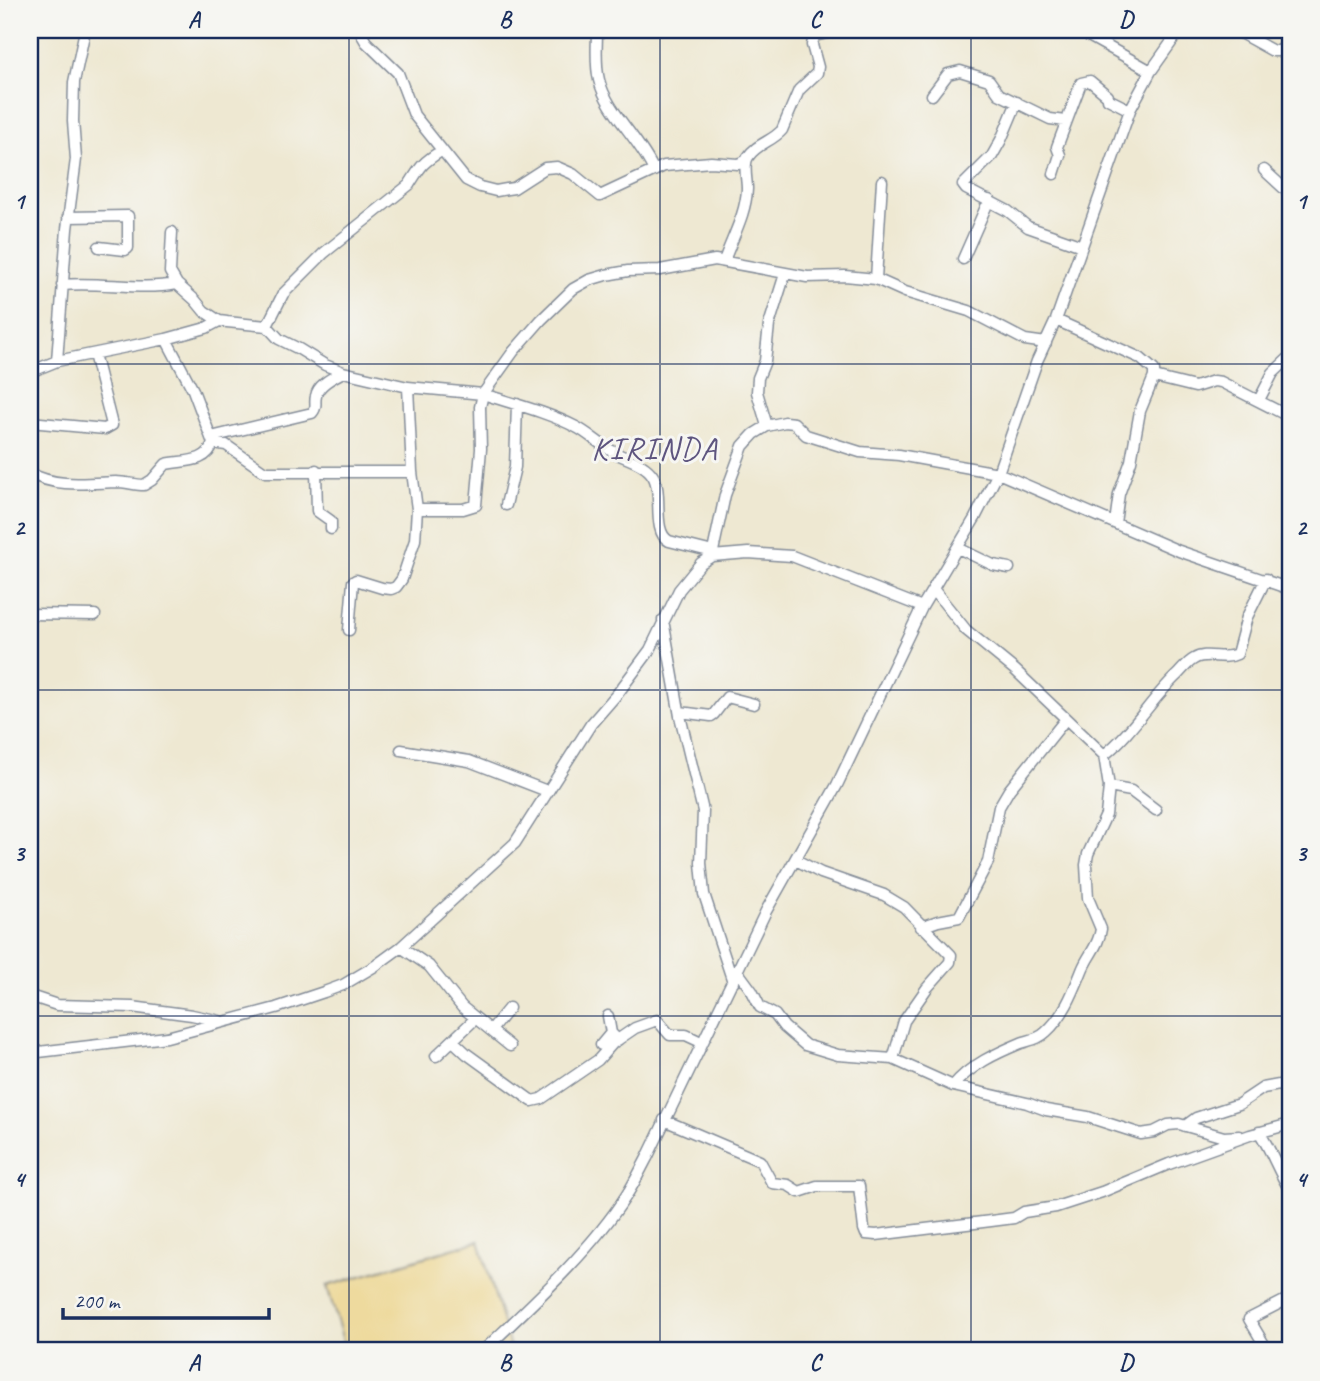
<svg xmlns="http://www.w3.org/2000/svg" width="1320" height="1381" viewBox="0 0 1320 1381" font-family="Caveat,sans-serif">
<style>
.sand{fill:#eeda9e;stroke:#84847e;stroke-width:2}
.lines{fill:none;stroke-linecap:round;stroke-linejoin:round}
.minor-casing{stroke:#848c98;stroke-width:13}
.minor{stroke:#fff;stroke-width:10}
.grid{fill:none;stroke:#1b2f5e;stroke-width:2;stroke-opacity:0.55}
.labels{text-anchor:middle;stroke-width:6;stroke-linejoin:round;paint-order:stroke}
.quarter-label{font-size:32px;letter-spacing:2px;fill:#5e557f;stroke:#f6f6f2}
.neatline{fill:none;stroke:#1b2f5e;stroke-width:2.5}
.grid-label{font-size:23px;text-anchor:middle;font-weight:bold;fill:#1b2f5e}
</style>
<rect width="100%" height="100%" fill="#f6f6f2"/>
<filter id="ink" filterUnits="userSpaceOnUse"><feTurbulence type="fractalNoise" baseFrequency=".0143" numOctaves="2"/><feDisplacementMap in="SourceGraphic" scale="14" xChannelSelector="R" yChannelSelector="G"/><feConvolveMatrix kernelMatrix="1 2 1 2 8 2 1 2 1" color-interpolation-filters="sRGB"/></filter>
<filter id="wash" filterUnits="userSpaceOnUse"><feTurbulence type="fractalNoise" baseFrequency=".00686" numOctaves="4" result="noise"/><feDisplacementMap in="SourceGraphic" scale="28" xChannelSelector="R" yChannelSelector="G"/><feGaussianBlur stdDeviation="1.57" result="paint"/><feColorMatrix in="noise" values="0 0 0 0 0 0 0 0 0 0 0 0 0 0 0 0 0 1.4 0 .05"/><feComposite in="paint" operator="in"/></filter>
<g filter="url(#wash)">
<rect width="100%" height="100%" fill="#eee8d2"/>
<path class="sand" d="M479 1241 511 1351H346L327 1286Z"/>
</g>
<g filter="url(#ink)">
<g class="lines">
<g class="minor-casing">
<path id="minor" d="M85 30 74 82 73 121 76 159 67 229 57 361 166 339 206 328 219 321 227 322 267 326 279 339 299 349 325 365 343 372 408 387 483 394 513 352 541 320 573 289 589 280 606 275 628 271 660 270 715 260 807 277 845 276 876 279 905 292 969 311 1025 340 1046 343
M359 30 366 42 398 73 414 115 466 180 480 187 496 191 507 189 514 188 545 168 557 167 573 174 600 196 664 166 711 162 738 164 746 161
M597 30C597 46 595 64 599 80 607 112 640 139 654 171
M1078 30 1151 71
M1235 30 1273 51H1280L1290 40
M932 95 948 74 960 71 989 80 999 94 1050 119 1066 121
M1017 102 1001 140 992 156 963 185 966 189 1008 211 1028 227 1082 246
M1264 170 1290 194
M1054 174 1060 155 1057 147 1081 83 1090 81 1108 96V99L1130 110
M68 217 128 216V248L125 250 99 247
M172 232 170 272 177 284 195 300 204 311 219 321
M963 259 989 200
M724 261C732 238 746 214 747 189 747 179 743 165 748 157 756 144 773 141 782 130L799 90 817 73 818 67 812 45 814 36 840 30
M876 279 882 181
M62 285C100 281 138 291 177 284
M1056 320 1140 358 1154 370V377L1140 411 1131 461 1119 494 1115 523
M267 326 283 294 324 253 409 185C421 166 422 163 441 151
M30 372 57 361
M1154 377 1195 387 1214 381 1221 382 1290 417
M1259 400 1273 373 1290 357
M30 422 105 429 112 425 94 354
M767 426 757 392 758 378 765 361 769 325 785 274
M211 437 312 413C318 406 314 404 316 396 318 384 334 377 343 372
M213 443 226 445 265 472H412
M316 470 317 511 331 521V529
M30 473C56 488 88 483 116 482 126 482 135 485 144 485L152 480 166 464C183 460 207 464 213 443L193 390 166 339
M506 505 515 467 517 404
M417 509H463L476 505 481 449 480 407 483 394C514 404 547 412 576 427 588 433 599 444 612 451 625 459 644 462 653 476 664 493 651 531 669 541L713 552
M958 548 993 565 1009 568
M712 556 725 495 743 446 754 434 767 426 785 422 794 423 806 435 860 452 899 455 998 473 1179 551 1290 589
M933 589 966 630 1015 670 1104 755 1109 787 1106 815 1088 854 1086 865 1088 898 1101 929C1099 945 1089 954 1083 968 1074 990 1065 1015 1046 1032 1039 1039 1030 1040 1021 1043 997 1053 970 1065 953 1086
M30 614 95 615
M663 620 680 716 703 811 701 863 704 894 733 982
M349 630 353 582 356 580 382 588 391 589 396 587 402 579 415 540 417 509 412 472 408 387
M680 712 711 716 714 714 727 697 754 704
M401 750 469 761 547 791
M1104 755C1133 732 1151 699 1178 674 1183 669 1188 662 1194 659 1207 651 1223 661 1237 654L1247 617 1266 579
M1109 787 1131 791 1156 810
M796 860 821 873 884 895 904 907 951 955 950 962 927 988 904 1021 893 1059
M921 927 938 921 959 917 988 862 999 807 1009 790 1065 720
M401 947 429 966 462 1007 510 1046
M1288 968 1290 965
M738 972 752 991 760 1007 775 1015 784 1027 805 1045 838 1055 893 1059 953 1086 1027 1103 1046 1110 1088 1117 1141 1134 1154 1132 1168 1125 1179 1124 1224 1137 1239 1136
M30 996 57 1005 132 1007 192 1015 220 1021
M608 1016 611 1033 618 1040
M492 1029 509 1008
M453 1041 467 1054 532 1101 541 1099 598 1060 613 1043 635 1028 657 1020 670 1035H686L701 1042
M601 1045 611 1033
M30 1053 167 1037 276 1008 324 992 343 985 375 966 401 947 515 843 591 724 618 693 650 650 679 590 701 563 712 556 748 553 792 556 922 607
M436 1056 475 1019
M664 1120 760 1161 772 1183 788 1185 799 1192 817 1186H859L864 1229 866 1234 876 1235 991 1221 1014 1218 1024 1212 1056 1207 1102 1192 1169 1164 1250 1135 1290 1124
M1185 1126 1196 1118 1239 1104 1263 1088 1290 1083
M1259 1132C1272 1151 1278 1171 1290 1190
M483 1351C530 1306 591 1251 626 1196 634 1184 640 1171 647 1158L766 911 837 785 922 607 975 518 998 473 1037 361 1056 320 1130 110 1151 71 1180 30
M1268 1351 1249 1319 1290 1298"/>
</g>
<use href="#minor" class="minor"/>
</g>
</g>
<path class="grid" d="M349 30V1351M660 30V1351M971 30V1351M30 364H1290M30 690H1290M30 1016H1290"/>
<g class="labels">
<g class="quarter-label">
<text x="655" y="459">KIRINDA</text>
</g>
</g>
<rect width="1320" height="1381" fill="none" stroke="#f6f6f2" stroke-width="77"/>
<path d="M63 1308v10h206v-10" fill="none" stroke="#1b2f5e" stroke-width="3.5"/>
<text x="74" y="1308" font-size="21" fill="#1b2f5e" stroke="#f6f6f2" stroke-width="5" paint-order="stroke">200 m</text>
<rect x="38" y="38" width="1244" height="1304" class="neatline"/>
<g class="grid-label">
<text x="194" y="27">A</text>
<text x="505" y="27">B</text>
<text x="815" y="27">C</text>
<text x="1126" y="27">D</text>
<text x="19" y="209">1</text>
<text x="1301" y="209">1</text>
<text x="19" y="535">2</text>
<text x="1301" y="535">2</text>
<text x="19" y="861">3</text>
<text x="1301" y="861">3</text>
<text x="19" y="1187">4</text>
<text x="1301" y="1187">4</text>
<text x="194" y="1370">A</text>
<text x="505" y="1370">B</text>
<text x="815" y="1370">C</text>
<text x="1126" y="1370">D</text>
</g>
</svg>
